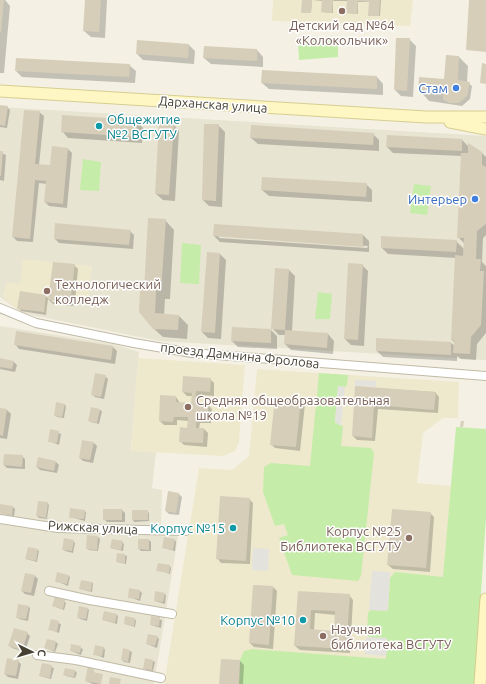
<svg xmlns="http://www.w3.org/2000/svg" width="486" height="684" viewBox="0 0 486 684" font-family="Ubuntu,sans-serif">
<style>
.residential{fill:#e8e4d2}
.education{fill:#eee9cd}
.green{fill:#c6eca9}
.parking{fill:#e4e2dd}
.shadow{fill:#0003;fill-rule:evenodd}
.building{fill:#d6ceb9;fill-rule:evenodd}
.lines{fill:none;stroke-linecap:round;stroke-linejoin:round}
.street-casing{stroke:#c0baa6;stroke-width:10}
.secondary-casing{stroke:#d7cd90;stroke-width:13}
.street{stroke:#fff;stroke-width:8}
.secondary{stroke:#fff7c3;stroke-width:11}
.education-dot{fill:#8d6e63;stroke:#fff;stroke-width:1.5}
.shop-dot{fill:#3f7fe0;stroke:#fff;stroke-width:1.5}
.culture-dot{fill:#0f9aa8;stroke:#fff;stroke-width:1.5}
.labels{text-anchor:middle;stroke-width:3;stroke-linejoin:round;paint-order:stroke}
.education-label{font-size:13px;fill:#785e54;stroke:#fff;text-anchor:start}
.shop-label{font-size:13px;fill:#366cbe;stroke:#fff;text-anchor:end}
.street-label{font-size:13px;fill:#464133;stroke:#fff}
.culture-label{font-size:13px;fill:#0d838f;stroke:#fff;text-anchor:end}
</style>
<rect width="100%" height="100%" fill="#f4f1e4"/>
<path class="residential" d="M0 107 486 136V360L159 341 22 313 0 297Z
M0 326 113 344 139 352 131 450 156 452 152 488 162 490 161 523 178 537 154 684H0Z"/>
<path class="education" d="M273 0H413L410 26 272 21Z
M23 259 92 266 88 302 48 300 47 313 17 309 3 297 7 282 20 284Z
M138 358 245 365 239 442 235 451 223 456 131 451Z
M257 369 459 382 458 418H443L423 433 417 483 451 486 435 684H164L199 468 232 470 249 456Z"/>
<path class="green" d="M338 40V57L299 60 298 41Z
M83 159 101 162 99 191 80 190Z
M414 184 431 186 427 215 410 213Z
M182 243 201 245 199 284 180 283Z
M318 292 332 294 330 319H315Z
M319 373 348 375 347 385 345 387 338 386 335 422 343 426 341 446 371 448 374 453 361 576 358 581 292 575 279 538 288 535 284 524 275 526 263 492 264 467 271 463 310 466Z
M456 427 486 429V517L475 684H239L240 660 244 651 252 649 386 659 387 639 369 637 367 634 368 613 370 610H388L390 578 395 572 443 577Z"/>
<path class="parking" d="M355 380 376 381V387L355 386Z
M338 386 345 387 341 426 335 422Z
M253 548 269 549 268 571 252 570Z
M372 571 390 572 388 610 386 611 369 610Z
M366 637 387 638 386 656 365 654Z"/>
<path class="shadow" d="M0 0H5L10 6 4 73H0Z
M86 0H107L105 38 91 37 84 31Z
M303 0H381L380 16H370V2H358V14L347 13V1H333V13L322 12 323 1 312 0 311 13H303Z
M409 39 416 46 413 97 401 96 395 90Z
M189 45 195 51 194 64 143 60 137 54Z
M257 50 263 57V67L211 64 204 58Z
M447 56 459 57 468 66 467 82 472 86 470 99 462 106 429 101 420 91 445 80Z
M129 65 136 71 135 83 22 77 16 71Z
M377 77 383 84V95L269 89 262 83Z
M0 106 7 107 10 110 7 128 0 127Z
M39 112 44 116 39 165 51 166 68 149 72 153 67 208 49 206 45 202 47 184 39 183 33 242 17 241 13 237Z
M137 121 143 128 142 143 68 138 62 131Z
M173 124 179 131 175 201 163 200 156 194Z
M218 125 225 132 222 207 209 206 203 200Z
M373 134 379 140V151L258 144 251 138Z
M462 140 469 147 482 153 486 157V235L483 238 482 262 486 266V333L477 344 476 360 461 359 457 356V361L383 357 377 351 451 343 455 346V343L452 340 456 258 388 254 382 248 456 241 464 249 465 244 458 237 462 156 393 153 387 147Z
M0 152 6 155 4 181 0 180Z
M366 184 372 190V202L269 196 262 190Z
M165 220 174 230 170 299H165L164 315 179 316 188 325 187 339 163 337 153 328 145 291Z
M215 225 363 235 369 241V252L220 242 214 236ZM219 236 368 246 367 248 219 238Z
M130 231 134 235 133 249 59 243 55 239Z
M208 253 220 254 226 260 221 339 208 338 202 332Z
M74 265 78 269 75 302 52 300V302L74 304V306L53 304 48 299 46 315 21 311 19 308 46 296 49 299Z
M362 265 368 271 364 346 351 345 345 339Z
M289 270 295 276 292 331 328 334 334 341 333 354 291 350 285 344 286 335H279L272 328Z
M233 328 271 330 277 336V349L238 347 232 341Z
M15 344 113 347 117 351 115 364 19 349Z
M0 359 14 362 17 365 15 372 0 369Z
M105 376 108 379 104 399 95 397 92 394Z
M210 379 214 383V396L200 395 199 405H208L212 409 211 423H200L199 429H204L208 433 207 447 184 445 180 441 188 429V421L177 420V425H164L160 421 176 397 180 403 192 404V396H187L183 392Z
M356 387 435 392 439 397 438 413 378 409 375 441 357 440 353 436Z
M276 398 301 400 305 404 300 451 275 448 271 444Z
M64 404 66 406 64 418 57 417 55 415Z
M0 409 7 410 11 414 7 439 0 438Z
M100 410 102 411 99 424 91 422 89 421Z
M51 430 61 434 59 445 49 441Z
M94 443 97 446 93 463 83 461 80 458Z
M22 456 25 459V469L7 468 4 465Z
M39 459 56 462 59 465 57 473 40 470 37 467Z
M179 494 182 497 179 515 169 514 166 511Z
M249 499 253 503 250 564 221 563 217 558Z
M47 503 49 505 47 519 39 518 37 516Z
M13 507 15 509 14 516 0 513Z
M122 510 125 513V522H107L104 519Z
M84 511 86 512 85 521 70 517Z
M147 511 149 513V521L134 522 133 520Z
M430 513 434 517 430 572 393 569 388 565Z
M98 537 100 539 98 551 89 550 87 548Z
M139 540H149L151 542V551H141L139 549Z
M175 540 176 542 175 551 163 548Z
M73 541 75 543 73 553 65 551 63 549Z
M122 542 124 544 123 551 111 548Z
M38 550 39 551 37 562 26 559Z
M118 554 127 556 126 564 117 562Z
M170 566 171 568 170 574 158 570Z
M35 576 38 579 34 596 25 594 22 591Z
M69 576 70 577 68 586 56 581Z
M92 582 93 584 92 592 80 589Z
M273 587 277 591 273 649 254 647 250 643Z
M140 591 142 593 140 601 129 597Z
M299 592 349 595 353 600 350 653 300 650 295 646ZM315 613 336 615 335 632 314 631Z
M164 594 166 595 165 604 155 601Z
M64 601 66 603 64 610 53 606Z
M28 606 30 608 28 621 19 619 17 617Z
M88 609 89 610 87 621 80 619 78 617Z
M117 615 118 616 117 624 103 620Z
M152 617 162 620 161 628 151 625Z
M135 619 136 621 135 627 125 624Z
M51 621 61 624 59 633 49 629Z
M27 633 30 636 25 652 12 648 9 645Z
M157 637 159 639 157 648 147 644Z
M56 642 58 644 55 652 46 648Z
M72 645 83 649 81 655 71 651Z
M104 648 105 650 104 658 94 654Z
M130 651 132 652 130 663 124 662 122 660Z
M222 660 240 661 244 665 243 684H220Z
M18 661 21 664 18 679 8 677 5 674Z
M153 661 155 662 153 671 146 670 144 668Z
M42 664 54 668 51 679 40 676Z
M66 669 75 671 77 673 75 678 66 676 64 674Z
M93 669 94 673 102 675 100 684H93L86 681Z"/>
<path class="building" d="M0 0H4L1 32H0Z
M85 0H101L99 32 83 31Z
M302 0H312L311 13H301Z
M322 0H333L332 13 321 12Z
M347 0H380L379 16H368L369 2 358 1 357 14 346 13Z
M469 0H486V52L466 50Z
M396 38H410L407 91 394 90Z
M137 40 189 44 188 58 136 54Z
M204 46 257 49V61L203 58Z
M446 55 459 56 458 80 470 82 467 96 459 103H449L443 99V93L418 92 419 77 444 79Z
M16 58 130 64 129 77 15 71Z
M482 63 486 64V84L480 83Z
M262 70 377 76V89L261 83Z
M0 105 8 106 5 126 0 125Z
M24 110 40 111 35 164 50 165 52 146 68 148 63 204 44 202 46 181 35 180 30 239 12 237Z
M62 115 137 120 136 137 61 132Z
M159 122 174 123 169 195 155 194Z
M204 124H219L216 201 202 200Z
M251 125 374 133 373 145 250 138Z
M387 135 462 139V151L386 147Z
M468 143 482 152V165L486 167V224L477 231 476 259H481L480 271H484L481 325 471 337 470 354 453 353 454 340H451L455 255 463 256 464 238H457L461 153H468Z
M0 151H3L1 176H0Z
M262 177 367 183 366 197 261 190Z
M148 218 166 219 161 291 156 290 155 313 179 315 178 330 153 329 139 312 140 289 144 290Z
M55 223 131 230 129 245 54 239Z
M214 224 363 234V247L213 236Z
M381 236 457 240 456 252 381 248Z
M207 252 220 253 215 333 201 332Z
M53 262 75 264 70 303 48 300Z
M348 263 363 264 358 340 344 339Z
M275 268 289 269 285 330 271 329V343L231 341 232 327 271 329Z
M20 291 46 295 44 312 17 309Z
M285 330 328 333 327 348 284 344Z
M16 331 113 346 111 360 14 345Z
M376 338 451 342V355L376 351Z
M0 358 14 361 12 369 0 367Z
M95 373 106 375 101 397 91 395Z
M183 376 211 378 210 392 196 391 195 403 208 404V420L196 419V428H204L203 443 179 442 180 427 187 428 188 417H174L173 422 159 421 160 395 176 396V402L191 403 192 393 182 392Z
M355 386 436 392 434 410 374 405 372 438 352 436Z
M275 397 301 399 296 447 270 445Z
M56 402 65 404 62 417 54 416Z
M91 407 100 409 97 423 88 421Z
M0 408 7 409 3 436 0 435Z
M461 421H464L463 427H460Z
M50 429 59 431 57 443 48 442Z
M82 440 94 442 90 460 79 458Z
M4 454 23 455 22 467 3 465Z
M38 457 56 461 54 471 36 467Z
M168 491 179 493 176 513 165 511Z
M220 496 250 498 246 561 216 559Z
M38 501 48 502 46 518 36 516Z
M0 504 13 506 12 515 0 513Z
M70 508 85 510 84 519 69 518Z
M103 509H122V520H103Z
M392 509 431 512 426 568 387 565Z
M132 510H148V520H132Z
M87 535 98 536 97 550 86 549Z
M164 537 175 539 173 550 162 548Z
M64 538 74 540 72 551 62 550Z
M112 539 123 541 121 550 110 548Z
M138 539H149V550L138 549Z
M28 547 38 549 36 561 25 559Z
M117 553 125 554V563L116 562Z
M158 563 170 565 169 573 156 571Z
M57 572 69 575 67 584 55 582Z
M25 573 35 575 31 593 21 591Z
M81 580 92 582 91 591 79 589Z
M253 585 273 586 269 645 249 643Z
M129 588 140 590 139 599 128 598Z
M155 591 165 593 163 602 154 601Z
M298 591 350 594 346 649 294 646ZM311 610 335 611 334 631 310 629Z
M55 597 65 600 63 609 52 606Z
M18 604 29 606 26 619 16 618Z
M79 606 88 608 86 619 77 618Z
M104 611 117 614 115 623 102 620Z
M125 616 135 618 134 626 124 624Z
M151 616 160 617 159 626 150 625Z
M51 619 59 621 57 632 48 630Z
M14 628 28 632 22 650 8 646Z
M148 634 158 636 155 646 146 644Z
M47 639 56 641 54 651 44 648Z
M71 644 81 646 80 653 70 651Z
M95 645 104 647 102 656 93 655Z
M123 648 130 650 128 662 121 660Z
M7 658 19 660 16 676 4 674Z
M145 658 153 660 152 670 143 669Z
M221 659 240 660 239 684H219Z
M42 663 52 665 50 678 39 676Z
M88 666 93 668V672L103 674 101 684 85 681Z
M65 668 75 670 74 677 63 675Z
M110 677 121 679 120 684H109Z"/>
<g class="lines">
<g class="street-casing">
<path id="street" d="M0 308 36 323 134 343 192 353 486 376
M0 519 58 528 186 531
M49 591 90 600 172 614
M37 655 76 660 161 678"/>
</g>
<g class="secondary-casing">
<path id="secondary" d="M0 91 426 117H486
M450 122 486 129
M480 684 486 599"/>
</g>
<use href="#street" class="street"/>
<use href="#secondary" class="secondary"/>
</g>
<g class="education-dot">
<circle cx="342" cy="11" r="4"/>
<circle cx="47" cy="291" r="4"/>
<circle cx="188" cy="407" r="4"/>
<circle cx="409" cy="538" r="4"/>
<circle cx="323" cy="636" r="4"/>
</g>
<g class="shop-dot">
<circle cx="456" cy="88" r="4"/>
<circle cx="475" cy="199" r="4"/>
</g>
<g class="culture-dot">
<circle cx="99" cy="126" r="4"/>
<circle cx="233" cy="528" r="4"/>
<circle cx="303" cy="620" r="4"/>
</g>
<g class="labels">
<g class="education-label">
<text x="342" y="30" text-anchor="middle">Детский сад №64<tspan x="342" dy="15">«Колокольчик»</tspan></text>
<text x="55" y="289">Технологический<tspan x="55" dy="15">колледж</tspan></text>
<text x="196" y="405">Средняя общеобразовательная<tspan x="196" dy="15">школа №19</tspan></text>
<text x="401" y="536" text-anchor="end">Корпус №25<tspan x="401" dy="15">Библиотека ВСГУТУ</tspan></text>
<text x="331" y="634">Научная<tspan x="331" dy="15">библиотека ВСГУТУ</tspan></text>
</g>
<g class="shop-label">
<text x="448" y="93">Стам</text>
<text x="467" y="204">Интерьер</text>
</g>
<g class="street-label">
<text transform="translate(213 104) rotate(4)" y="5">Дарханская улица</text>
<text transform="translate(240 355) rotate(6)" y="5">проезд Дамнина Фролова</text>
<text transform="translate(93 527) rotate(3)" y="5">Рижская улица</text>
</g>
<g class="culture-label">
<text x="107" y="124" text-anchor="start">Общежитие<tspan x="107" dy="15">№2 ВСГУТУ</tspan></text>
<text x="225" y="533">Корпус №15</text>
<text x="295" y="625">Корпус №10</text>
</g>
</g>
<g transform="translate(32 652) rotate(95)" stroke="#ffffff" stroke-width="3" paint-order="stroke">
<path d="M0-3L7 15L0 10L-7 15Z" fill="#464133"/>
<text y="-6" font-size="11" font-weight="bold" text-anchor="middle" fill="#464133">С</text>
</g>
</svg>
